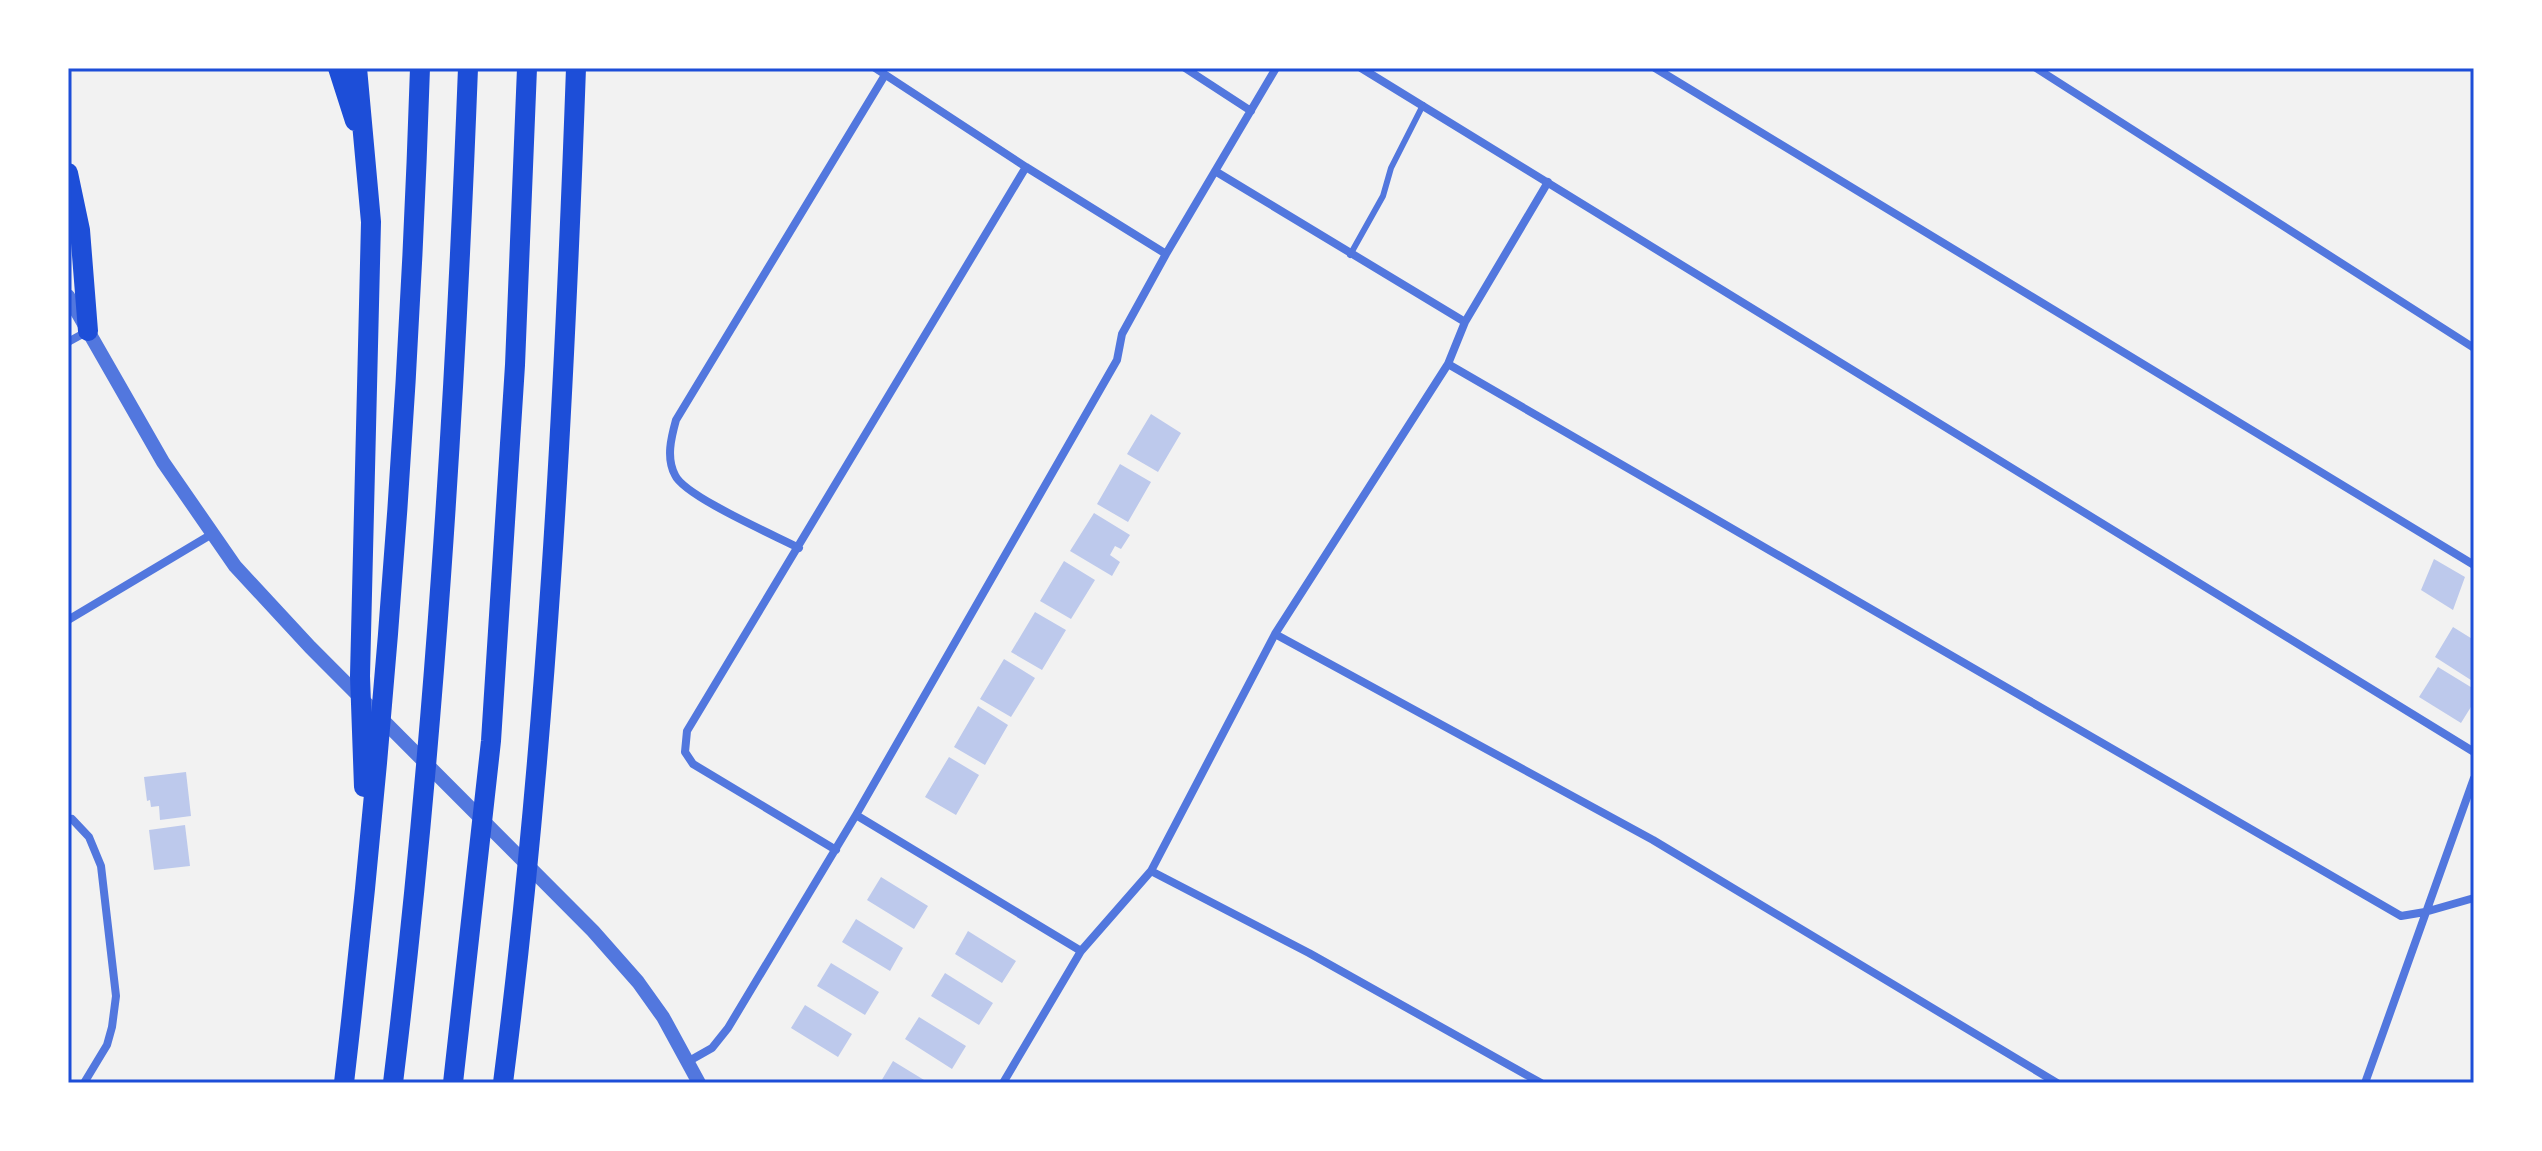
<svg xmlns="http://www.w3.org/2000/svg" width="2542" height="1151" viewBox="0 0 2542 1151" font-family="Montserrat,sans-serif">
<style>
.building{fill:#bdc9ec}
.lines{fill:none;stroke-linecap:round;stroke-linejoin:round}
.service{stroke:#5277de;stroke-width:6}
.minor{stroke:#5277de;stroke-width:8}
.tertiary{stroke:#5277de;stroke-width:14}
.motorway{stroke:#1d4ed8;stroke-width:20}
.neatline{fill:none;stroke:#1d4ed8;stroke-width:3}
</style>
<rect width="100%" height="100%" fill="#f2f2f2"/>
<path class="building" d="M1151 414 1181 433 1158 472 1127 454Z
M1120 464 1151 482 1128 522 1097 504Z
M1094 513 1130 535 1121 549 1115 546 1110 555 1120 562 1112 576 1070 551Z
M2434 559 2465 577 2453 610 2421 590Z
M1064 561 1095 580 1071 619 1040 601Z
M1035 612 1066 630 1042 670 1011 652Z
M2453 627 2474 640V682L2435 657Z
M1004 659 1035 678 1011 717 980 699Z
M2438 667 2474 689V702L2461 723 2419 697Z
M978 706 1008 725 985 765 954 747Z
M949 757 979 775 956 815 925 797Z
M186 772 191 816 160 820 159 806 151 807 150 800 147 801 144 777Z
M185 825 190 866 154 870 149 830Z
M881 877 928 906 914 929 867 900Z
M856 919 903 948 890 971 842 942Z
M968 931 1016 961 1002 983 955 954Z
M831 963 879 992 865 1015 817 986Z
M945 973 993 1003 979 1025 931 996Z
M805 1005 852 1034 838 1057 791 1028Z
M919 1017 966 1046 952 1069 905 1039Z
M893 1061 929 1083H880Z"/>
<g class="lines">
<path class="service" d="M1350 255 1383 196 1391 168 1423 105"/>
<path class="minor" d="M875 68 1026 167 1166 254
M1185 68 1251 111
M1361 68 2474 752
M1655 68 2474 565
M2036 68 2474 348
M1215 171 1465 322
M68 342 88 331
M1448 364 2401 916 2425 912 2474 898
M799 548C774 535 684 496 675 475 666 458 671 438 676 420L885 75
M68 620 212 534
M1275 634 1653 840 2057 1083
M856 815 1081 951
M72 819 89 837 101 866 116 996 112 1027 107 1045 84 1083
M836 850 693 764 685 752 687 731 1026 167
M1151 871 1309 953 1541 1083
M689 1061 712 1048 728 1028 856 815 1117 360 1122 334 1166 254 1276 68
M1003 1083 1081 951 1151 871 1275 634 1448 364 1465 322 1548 182
M2365 1083 2474 778"/>
<path class="tertiary" d="M68 296 163 462 235 566 310 647 593 931 638 982 663 1017 699 1083"/>
<path class="motorway" d="M338 68 355 121
M357 68 371 222 360 676 364 787
M68 173 80 230 88 331
M344 1083C383 746 409 407 420 68
M393 1083C434 746 455 407 468 68
M453 1083 491 741 515 365 527 68
M503 1083C546 747 564 407 576 68"/>
</g>
<rect width="2542" height="1151" fill="none" stroke="#ffffff" stroke-width="140"/>
<rect x="70" y="70" width="2402" height="1011" class="neatline"/>
</svg>
